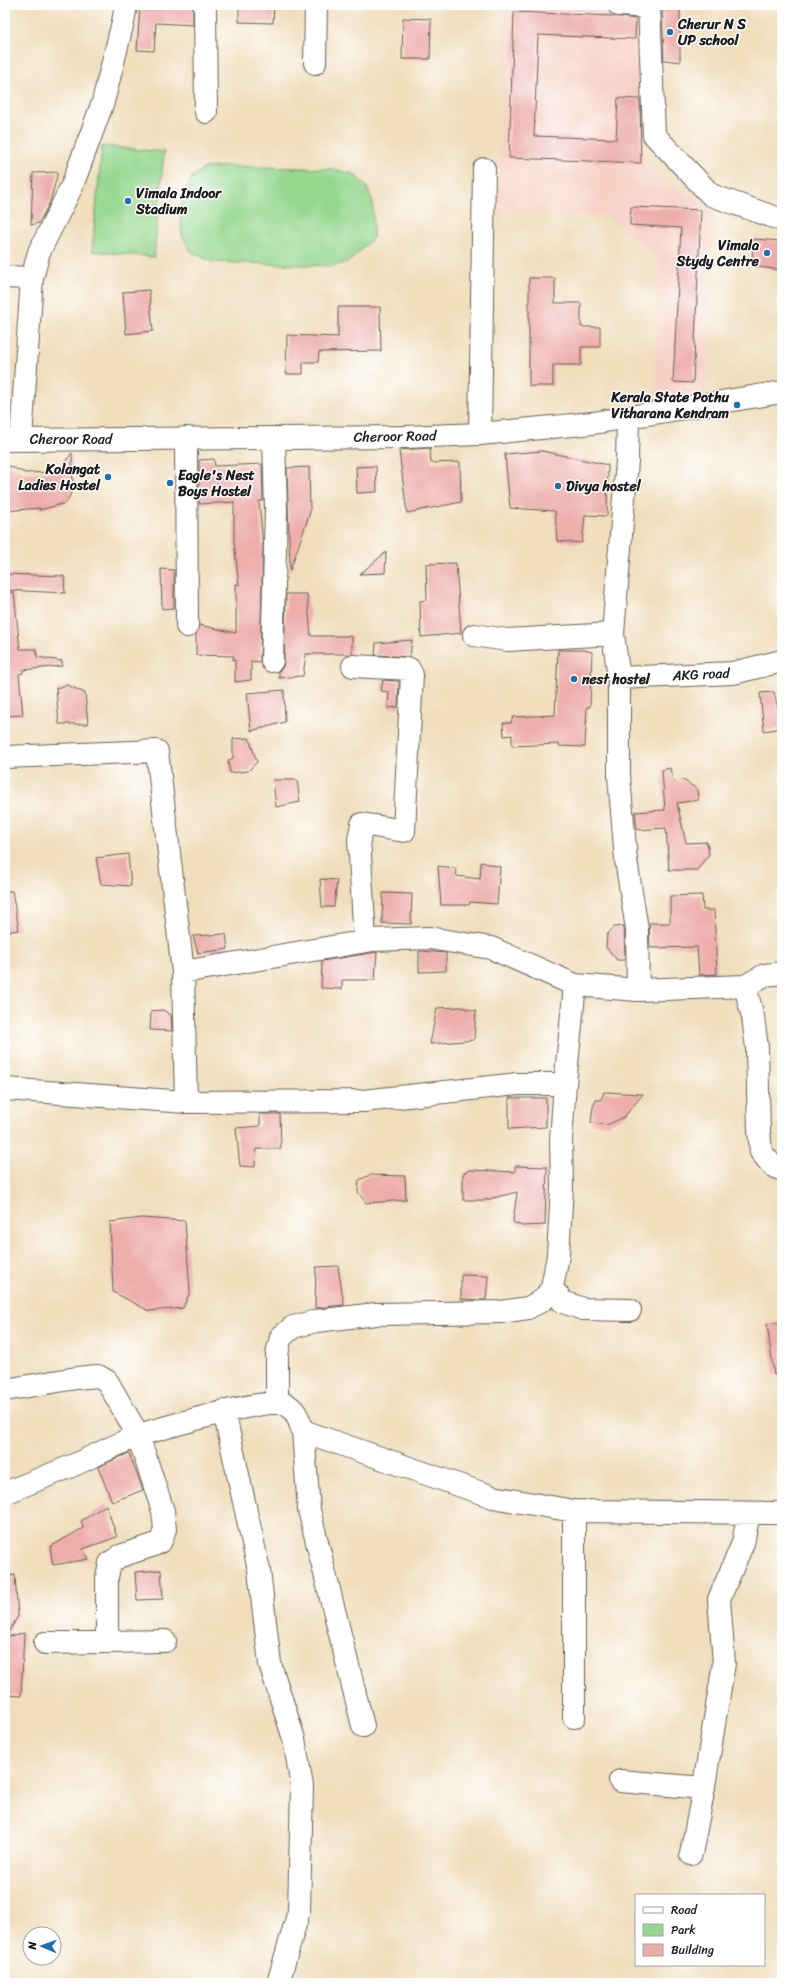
<svg xmlns="http://www.w3.org/2000/svg" width="787" height="1988" viewBox="0 0 787 1988" font-family="Sriracha,sans-serif">
<style>
.built{fill:#f7d1c6}
.green{fill:#95d78f;stroke:#587a56}
.building{fill:#edaeab}
.lines{fill:none;stroke-linecap:round;stroke-linejoin:round}
.minor-casing{stroke:#666054;stroke-width:24}
.major-casing{stroke:#666054;stroke-width:24}
.minor{stroke:#fff;stroke-width:22}
.major{stroke:#fff;stroke-width:22}
.poi-dot{fill:#1f6fb2;stroke:#fff;stroke-width:1.5}
.labels{text-anchor:middle;stroke-width:3;stroke-linejoin:round;paint-order:stroke}
.poi-label{font-size:14px;font-weight:bold;fill:#1c1c1c;stroke:#fff;text-anchor:start}
.street-label{font-size:14px;fill:#1c1c1c;stroke:#fff}
</style>
<rect width="100%" height="100%" fill="#fff"/>
<filter id="ink" filterUnits="userSpaceOnUse"><feTurbulence type="fractalNoise" baseFrequency=".025" numOctaves="2"/><feDisplacementMap in="SourceGraphic" scale="8" xChannelSelector="R" yChannelSelector="G"/><feConvolveMatrix kernelMatrix="1 2 1 2 8 2 1 2 1" color-interpolation-filters="sRGB"/></filter>
<filter id="wash" filterUnits="userSpaceOnUse"><feTurbulence type="fractalNoise" baseFrequency=".012" numOctaves="4" result="noise"/><feDisplacementMap in="SourceGraphic" scale="16" xChannelSelector="R" yChannelSelector="G"/><feGaussianBlur stdDeviation="0.9" result="paint"/><feColorMatrix in="noise" values="0 0 0 0 0 0 0 0 0 0 0 0 0 0 0 0 0 1.4 0 .05"/><feComposite in="paint" operator="in"/></filter>
<g filter="url(#wash)">
<rect width="100%" height="100%" fill="#f0debc"/>
<path class="built" d="M506 5 646 10 644 77 645 166 712 209 707 397 654 400 659 260 608 216 497 211Z"/>
<path class="green" d="M102 146 164 152 154 257 92 251Z
M225 166 333 169 354 174 366 186 373 202V238L350 261 333 266 213 262 191 252 182 235 180 211 185 192 192 177 205 168Z"/>
<g id="blocks">
<path class="building" d="M140 5H193V25L156 23 154 51 137 50Z
M239 5H274L273 23 239 22Z
M662 5H680V62L664 60Z
M514 12 613 16 636 19 635 39 538 35 534 136 616 139 618 98 640 99 641 163 509 158Z
M403 18 431 19 430 59H402Z
M58 172 50 202 39 223 31 225 33 173Z
M631 207 701 210 693 383 673 382 681 228 630 225Z
M753 239 782 241V270L752 266Z
M529 278H555V303H581V327H600V347H581V365H553V386H529Z
M149 290 153 331 126 334 123 292Z
M338 307H380L381 351 319 352 318 362H303V374H286L287 335 338 337Z
M430 448 431 463 460 462 461 502 407 513 399 450Z
M542 451 608 465 607 516 585 515 582 543 557 541 555 511 510 508 505 454Z
M72 453 73 489 66 503 39 510 40 508 5 511V464L25 473 57 472Z
M214 459 215 466 262 464 263 501H259L263 546 260 662 251 661V680L235 682V660H233L234 656 196 655V634L199 625 236 633V584L239 585 234 542V502L199 504V460Z
M376 466 377 492 357 493 356 467Z
M309 467 310 512 290 571 287 468Z
M386 552 385 573 360 574Z
M456 563 461 633 421 637 420 601 427 600 426 564Z
M161 569 174 570V608L162 609Z
M5 574 64 576 65 593 5 590Z
M14 592 20 649H36L37 657 62 661V666L23 670V673L19 674 23 715 5 716V593Z
M286 594H307L311 636H352V654H306L303 676 279 678V671L283 667 284 661Z
M412 640 410 657 375 655 376 643Z
M558 650H584L592 652 590 707H587L585 747 559 746V744L512 746V735L504 736 503 723H511L513 717 555 715Z
M383 680 399 681 398 707 388 708 389 692 381 691Z
M67 685 85 693 88 724H59L56 688Z
M284 690 285 722 251 731 247 693Z
M774 692 779 712 782 713V728L764 731 760 693Z
M249 738 257 762 248 771 230 773 228 761 233 758V739Z
M670 768 673 781 683 780 697 789 698 800 677 803 686 843 707 842 709 854 697 870H669L666 828 637 830 635 812 665 810 662 770Z
M273 780H297L300 802 276 807Z
M128 854 131 886 101 884 96 858Z
M481 862 500 867 497 904 470 902 469 905H441L438 866 455 868 457 876 480 879Z
M320 879 337 880 334 907H322Z
M5 891H12L19 930 5 932Z
M383 893 412 894 411 924 382 923Z
M702 895 703 910H714L717 974 699 975 697 947 650 948 649 923H670V896Z
M624 926 625 960H617L606 947 607 935 614 927Z
M226 934 228 949 198 953 193 936Z
M419 951 446 953V971L419 972Z
M377 952 375 980H342V989L321 988 322 961Z
M461 1007 476 1011 474 1040 430 1044 437 1008Z
M163 1010 171 1015 172 1031 150 1030 151 1011Z
M604 1092 643 1094 624 1117 607 1125 591 1123 593 1107 596 1100H601Z
M509 1098H546V1127L509 1129Z
M260 1114H280L281 1149H256L255 1167 240 1166 236 1128 260 1126Z
M515 1166 547 1167 545 1225 522 1226 513 1222 517 1192 485 1200H463V1174L469 1170 515 1172Z
M370 1175 405 1176 406 1200 366 1203 358 1192 359 1180Z
M142 1218 185 1221 190 1292 183 1308 149 1311 113 1292 110 1222Z
M338 1266 344 1305 315 1308 316 1267Z
M461 1275 488 1276 486 1300 461 1299Z
M782 1322V1375H774L767 1324Z
M129 1453 143 1490 112 1502 98 1467Z
M106 1505 117 1537 83 1549 89 1559 53 1565 50 1547 83 1528 81 1521Z
M161 1570 163 1599 137 1600 135 1572Z
M15 1575 18 1616 6 1637 24 1633 21 1696 5 1695V1576Z"/>
</g>
</g>
<g filter="url(#ink)">
<use href="#blocks" fill-opacity="0" stroke="#666054" stroke-width="1"/>
<g class="lines">
<g class="minor-casing">
<path id="minor" d="M205 5 206 112
M619 5 649 7
M315 63 316 5
M5 277 32 278 21 439
M32 278 39 252 72 186 103 102 123 22 126 5
M628 418 627 461 613 634 619 678V776L626 860 637 929 638 990 745 986 753 1017 757 1048 759 1131 761 1152 772 1165 782 1170
M480 434 484 169
M186 438 187 626
M474 635 507 640 613 634
M272 661 276 509 274 438
M353 666 409 669 412 675 404 831 362 824 359 839 365 941
M619 678 733 673 782 661
M5 757 157 751 183 972 186 1102
M183 972 373 940 429 938 491 948 575 985
M745 986 765 975 782 973
M5 1089 186 1102 363 1101 517 1084H565L575 985 638 990
M552 1288 563 1302 583 1309 630 1310
M5 1390 76 1378 98 1376 107 1381 138 1435C163 1429 269 1395 287 1405 297 1410 299 1421 303 1431L493 1497 574 1511 782 1513
M277 1403V1354L281 1337 293 1327 316 1321 376 1314 500 1312 528 1308 543 1300 552 1288 558 1255 562 1187 561 1140 565 1084
M224 1411 259 1570 270 1664 294 1739 302 1786 299 1911 278 1983
M303 1431 309 1510 363 1726
M10 1491 74 1465 138 1435 163 1511 165 1529 161 1541 154 1545 120 1556 110 1563 107 1577V1642
M45 1643 165 1641
M574 1717V1511
M620 1781 704 1788
M691 1854 702 1798 724 1663 719 1599 743 1543 749 1513"/>
</g>
<g class="major-casing">
<path id="major" d="M649 5 654 135 711 195 782 220
M5 440 405 437 480 434 593 423 782 392"/>
</g>
<use href="#minor" class="minor"/>
<use href="#major" class="major"/>
</g>
</g>
<g class="poi-dot">
<circle cx="670" cy="32" r="4"/>
<circle cx="128" cy="201" r="4"/>
<circle cx="767" cy="253" r="4"/>
<circle cx="737" cy="405" r="4"/>
<circle cx="108" cy="477" r="4"/>
<circle cx="170" cy="483" r="4"/>
<circle cx="558" cy="486" r="4"/>
<circle cx="574" cy="679" r="4"/>
</g>
<g class="labels">
<g class="poi-label">
<text x="678" y="29">Cherur N S<tspan x="678" dy="16">UP school</tspan></text>
<text x="136" y="198">Vimala Indoor<tspan x="136" dy="16">Stadium</tspan></text>
<text x="759" y="250" text-anchor="end">Vimala<tspan x="759" dy="16">Stydy Centre</tspan></text>
<text x="729" y="402" text-anchor="end">Kerala State Pothu<tspan x="729" dy="16">Vitharana Kendram</tspan></text>
<text x="100" y="474" text-anchor="end">Kolangat<tspan x="100" dy="16">Ladies Hostel</tspan></text>
<text x="178" y="480">Eagle's Nest<tspan x="178" dy="16">Boys Hostel</tspan></text>
<text x="566" y="491">Divya hostel</text>
<text x="582" y="684">nest hostel</text>
</g>
<g class="street-label">
<text transform="translate(395 436) rotate(-1)" y="5">Cheroor Road</text>
<text x="71" y="444">Cheroor Road</text>
<text transform="translate(701 674) rotate(-3)" y="5">AKG road</text>
</g>
</g>
<rect width="787" height="1988" fill="none" stroke="#fff" stroke-width="20"/>
<rect x="635" y="1894" width="130" height="72" fill="#ffffff" stroke="#a4a4a4"/>
<rect x="643" y="1907" width="20" height="6" fill="#ffffff" stroke="#a4a4a4"/>
<text x="671" y="1914" font-size="12" fill="#1c1c1c">Road</text>
<rect x="643" y="1924" width="20" height="12" fill="#95d78f" stroke="#a4a4a4"/>
<text x="671" y="1934" font-size="12" fill="#1c1c1c">Park</text>
<rect x="643" y="1944" width="20" height="12" fill="#edaeab" stroke="#a4a4a4"/>
<text x="671" y="1954" font-size="12" fill="#1c1c1c">Building</text>
<g transform="translate(42 1946) rotate(272)"><circle r="19" fill="#ffffff" stroke="#a4a4a4"/>
<path d="M0-3L7 15L0 10L-7 15Z" fill="#1f6fb2"/>
<text y="-6" font-size="11" font-weight="bold" text-anchor="middle" fill="#1c1c1c">N</text>
</g>
</svg>
